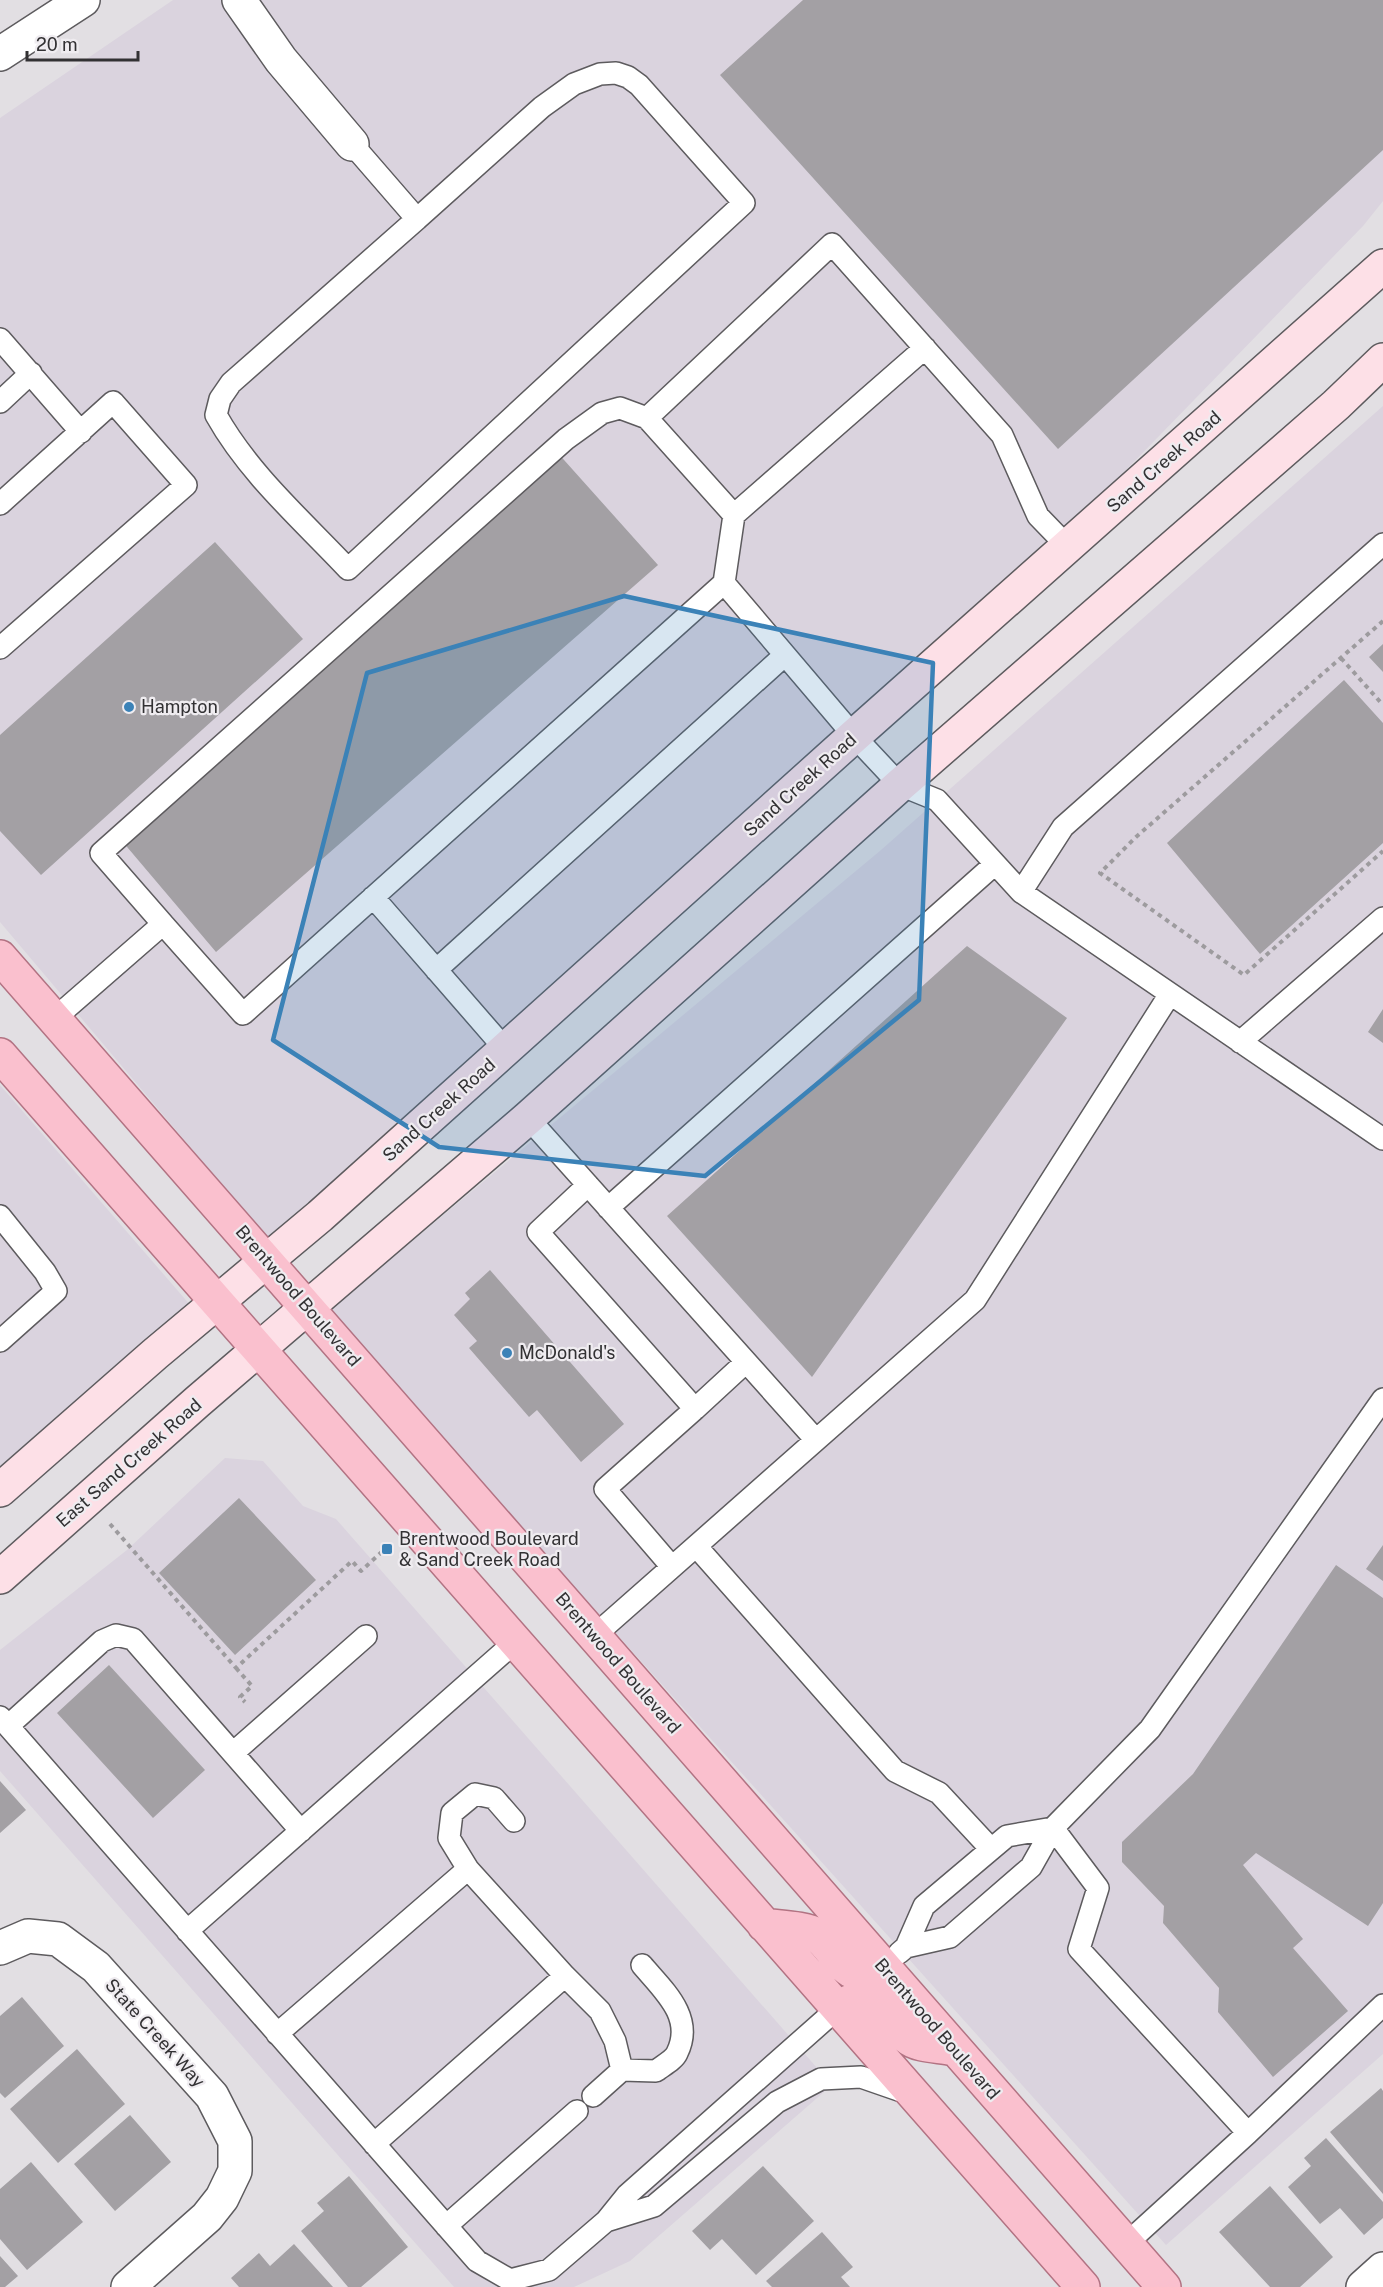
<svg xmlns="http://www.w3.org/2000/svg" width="1383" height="2287" viewBox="0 0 1383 2287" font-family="'Public Sans',sans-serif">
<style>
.built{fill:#dad3de}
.building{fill:#a3a0a4}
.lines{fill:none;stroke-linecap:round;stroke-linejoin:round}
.lane-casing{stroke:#5d5b5e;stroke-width:24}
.street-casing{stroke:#5d5b5e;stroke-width:36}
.secondary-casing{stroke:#5d5b5e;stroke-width:36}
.primary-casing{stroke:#b27383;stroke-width:36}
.path{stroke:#9d9b9e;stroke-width:4;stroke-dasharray:4.5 4.5;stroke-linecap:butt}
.lane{stroke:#fff;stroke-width:21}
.street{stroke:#fff;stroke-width:33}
.secondary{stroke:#fde0e7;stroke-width:33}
.primary{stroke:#fac0ce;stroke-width:33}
.marked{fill:#3b82b7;fill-opacity:0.2;stroke:#3b82b7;stroke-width:4.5;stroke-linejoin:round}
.poi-dot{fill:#3b82b7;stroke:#efecf0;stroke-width:2}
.labels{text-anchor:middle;stroke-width:4.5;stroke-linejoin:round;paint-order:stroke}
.street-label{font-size:18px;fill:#323133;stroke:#efecf0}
.poi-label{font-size:18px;fill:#323133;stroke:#efecf0;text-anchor:start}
</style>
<rect width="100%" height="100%" fill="#e2dfe3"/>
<path class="built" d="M173 0H1383V201L1363 226 1091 506 268 1239 0 922V118Z
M1383 406V2054L1166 2245 327 1312 881 850Z
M0 1085 191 1306 0 1472Z
M225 1458 263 1461 303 1506 336 1519 832 2085 630 2261 574 2287H454L0 1771V1650L127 1550Z"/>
<path class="building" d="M803 0H1383V150L1058 449 720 75Z
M556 451 658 565 216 952 122 841Z
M215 542 303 639 41 875 0 831V735Z
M1383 644V672L1369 657Z
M1344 680 1383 723V843L1260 954 1167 843Z
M967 946 1067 1018 812 1377 667 1216Z
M1383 1009V1043L1368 1032Z
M490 1270 624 1424 581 1462 537 1410 529 1417 469 1348 477 1341 454 1315 470 1299 465 1293Z
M239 1498 316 1580 235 1655 159 1573Z
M1383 1545V1581L1366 1569Z
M1336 1565 1383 1598V1903L1368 1926 1256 1853 1243 1865 1303 1939 1293 1948 1348 2011 1273 2077 1218 2012 1219 1988 1163 1923 1164 1906 1122 1862V1842L1193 1774Z
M109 1665 205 1770 153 1818 57 1713Z
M0 1781 26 1810 0 1833Z
M22 1997 64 2046 5 2098 0 2093V2016Z
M77 2049 125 2104 58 2163 10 2109Z
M1381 2088 1383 2091V2194L1330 2132Z
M130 2115 171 2162 115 2211 74 2164Z
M1326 2138 1383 2202V2218L1364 2235 1340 2208 1320 2224 1288 2187 1311 2166 1304 2158Z
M31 2162 83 2222 27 2270 0 2239V2189Z
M763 2166 814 2221 756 2275 722 2239 710 2250 692 2231Z
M349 2176 408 2247 361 2287H348L301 2231 324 2211 317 2203Z
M1270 2186 1333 2257 1300 2287H1270L1219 2232Z
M822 2232 853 2267 841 2277 850 2287H772L766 2281Z
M294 2244 333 2287H239L231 2278 259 2253 270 2266Z
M0 2256 18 2276 5 2287H0Z"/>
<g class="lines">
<g class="lane-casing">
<path id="lane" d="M352 144 417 219 231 383 220 399 216 415C249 474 302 520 348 569L744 203 639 85 628 77 616 73 600 74 574 84 542 107 417 219
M0 339 81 432
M0 402 31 373
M0 504 113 402 186 485 0 648
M734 515 925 348
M724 583 734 515 647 418 832 244 1002 435 1038 516 1068 547
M1021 892 1063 827 1383 544
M373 897 506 1050
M163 924 243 1014 724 583 854 736 900 785 937 800 1021 892 1383 1139
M436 970 785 655
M54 1019 163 924 101 853 566 439 602 413 620 408 647 418
M1240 1042 1383 918
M528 1118 816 1440
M588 1185 538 1232 695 1409 605 1489 672 1567
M608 1208 995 864
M0 1216 45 1272 56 1291 0 1341
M695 1409 746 1362
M696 1546 895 1771 939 1793 991 1849
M594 1636 975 1300 1170 994
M0 1717 477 2261 510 2280 549 2270 606 2221 627 2195 838 2008
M8 1726 102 1641 116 1635 133 1639 301 1831
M233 1753 366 1636
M1053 1828 1098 1888 1079 1949 1248 2133 1383 2005
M468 1869 449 1838 452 1813 475 1794 494 1798 514 1821
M187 1931 515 1642
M906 1947 950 1937 1031 1867 1053 1828 1150 1729 1383 1399
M899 1953 906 1947 924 1906 1007 1836 1053 1828
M277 2034 468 1869 565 1976 600 2011 615 2041 622 2070 656 2071C662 2066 674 2060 677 2053 695 2017 663 1990 642 1965
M593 2096 622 2070
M374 2144 565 1976
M606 2221 654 2206 777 2102 821 2079 861 2077 910 2094
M446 2226 577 2111
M1126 2244 1248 2133"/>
</g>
<g class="street-casing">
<path id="street" d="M239 0 281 60 352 144
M0 54 83 0
M0 1948 28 1936 58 1939 96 1967 212 2096 235 2141V2171L222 2198 207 2217 128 2287
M1363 2287 1383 2269"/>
</g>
<g class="secondary-casing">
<path id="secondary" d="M0 1490 155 1354 320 1216 854 736 1383 266
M0 1577 197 1402 528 1118 900 785 1336 405 1383 360"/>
</g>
<g class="primary-casing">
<path id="primary" d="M0 957 1164 2287
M0 1055 1083 2287
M764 1925C776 1927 807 1928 815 1934 838 1950 847 1991 883 1967
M838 2008C878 1981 882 2016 908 2038 917 2046 941 2046 953 2049"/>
</g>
<path class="path" d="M1383 621 1136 837 1100 873 1244 975 1383 851
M1341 658 1383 705
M110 1524 236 1668 352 1561 361 1571 387 1547
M236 1668 252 1686 240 1697 245 1702"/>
<use href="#lane" class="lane"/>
<use href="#street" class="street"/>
<use href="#secondary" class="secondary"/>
<use href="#primary" class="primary"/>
</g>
<path class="marked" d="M624 596 933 663 919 1000 705 1176 439 1147 273 1040 367 673Z"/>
<g class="poi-dot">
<circle cx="129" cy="707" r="6"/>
<circle cx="507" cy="1353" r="6"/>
<rect x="381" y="1543" width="12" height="12" rx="3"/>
</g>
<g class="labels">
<g class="street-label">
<text transform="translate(1164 462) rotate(-41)" y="6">Sand Creek Road</text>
<text transform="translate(800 785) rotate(-42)" y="6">Sand Creek Road</text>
<text transform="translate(439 1110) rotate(-42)" y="6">Sand Creek Road</text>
<text transform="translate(298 1296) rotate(49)" y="6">Brentwood Boulevard</text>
<text transform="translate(129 1463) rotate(-41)" y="6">East Sand Creek Road</text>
<text transform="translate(618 1663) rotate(49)" y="6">Brentwood Boulevard</text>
<text transform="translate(937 2029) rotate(49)" y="6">Brentwood Boulevard</text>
<text transform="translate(155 2033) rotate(48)" y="6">State Creek Way</text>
</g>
<g class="poi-label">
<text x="141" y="713">Hampton</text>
<text x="519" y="1359">McDonald's</text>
<text x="399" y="1545">Brentwood Boulevard<tspan x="399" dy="21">&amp; Sand Creek Road</tspan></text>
</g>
</g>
<path d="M27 51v9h111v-9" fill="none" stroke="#323133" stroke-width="3"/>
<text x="36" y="51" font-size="18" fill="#323133" stroke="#efecf0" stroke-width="4.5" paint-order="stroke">20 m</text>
</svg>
